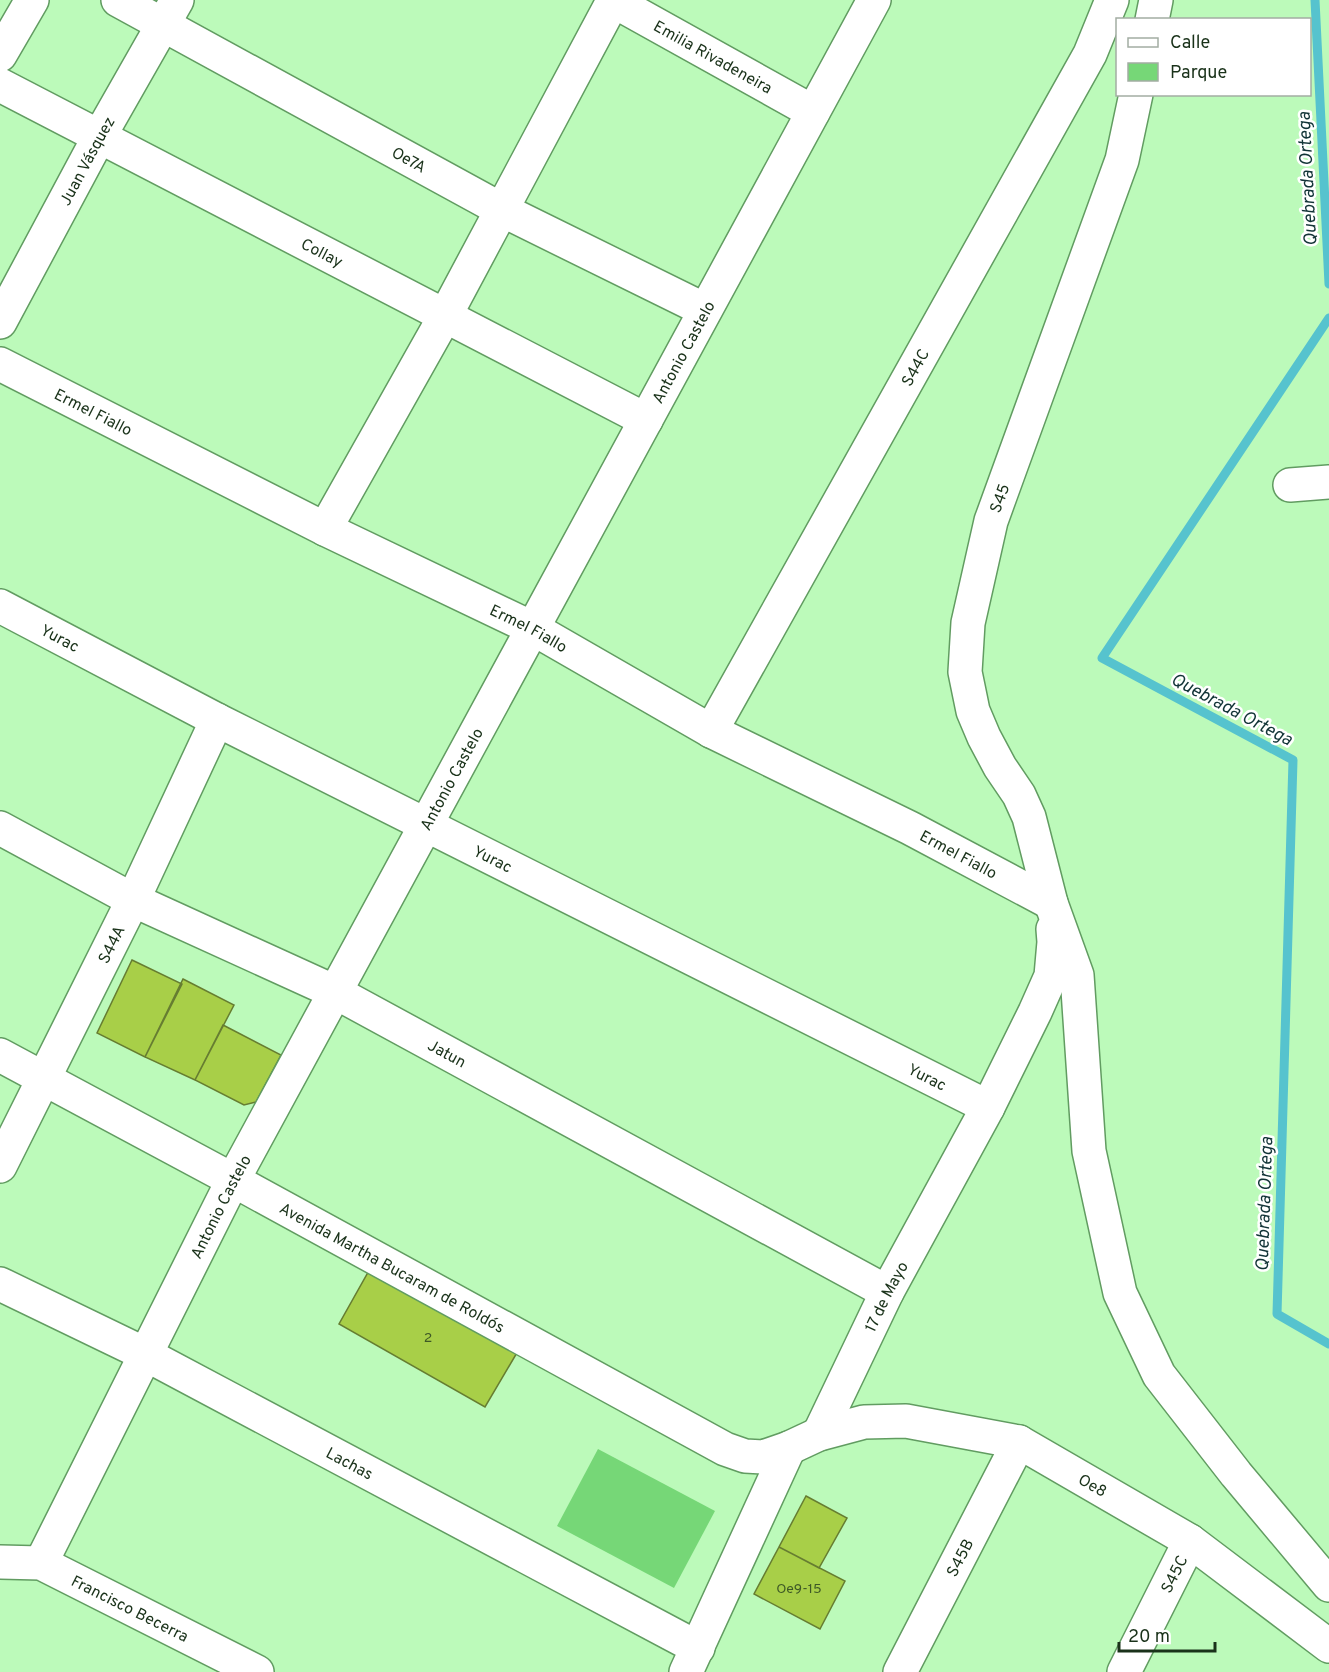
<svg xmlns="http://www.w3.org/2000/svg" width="1329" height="1672" viewBox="0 0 1329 1672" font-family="Overpass,sans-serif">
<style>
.green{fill:#76d777}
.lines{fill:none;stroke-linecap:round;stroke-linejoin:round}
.stream{stroke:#56c3ce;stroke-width:9}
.building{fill:#a8cf48;stroke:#667d31;stroke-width:1.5}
.minor-casing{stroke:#619c61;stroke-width:36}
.minor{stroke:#fff;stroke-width:33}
.labels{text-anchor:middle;stroke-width:5;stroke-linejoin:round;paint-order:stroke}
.number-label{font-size:14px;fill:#3e5926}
.street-label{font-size:16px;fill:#1a321a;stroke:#fff}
.water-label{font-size:18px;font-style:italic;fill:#123437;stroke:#fff}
</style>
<rect width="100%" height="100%" fill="#bcfaba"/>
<path class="green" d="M598 1449 715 1511 674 1588 557 1526Z"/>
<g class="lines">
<path class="stream" d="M1315 0 1329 284
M1329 318 1102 658 1293 760 1277 1314 1329 1344"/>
</g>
<path class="building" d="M132 960 182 984 145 1057 97 1033Z
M183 979 234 1005 195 1080 145 1057Z
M223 1025 281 1055 256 1102 244 1105 195 1080Z
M371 1267 518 1351 485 1407 339 1324Z
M806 1496 847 1518 819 1568 779 1547Z
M779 1547 845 1581 820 1629 754 1594Z"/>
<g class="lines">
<g class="minor-casing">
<g id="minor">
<path id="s1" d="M118 0 502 210 705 310"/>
<path id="s2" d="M612 0 813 112"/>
<path d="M1152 20 1156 0"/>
<path d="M0 55 32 0"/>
<path id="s3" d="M0 85 646 420"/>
<path d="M1136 94 1122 160 991 521 968 623 965 672 973 711 984 737 1000 767 1019 795 1029 817 1051 903 1077 975 1089 1151 1120 1293 1159 1375 1236 1474 1329 1585"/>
<path id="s4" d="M0 322 99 137 177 0"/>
<path id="s5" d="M0 364 325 529 532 628 711 731 910 828 1051 903"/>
<path d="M1290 485 1329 482"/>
<path d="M325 529 445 316 613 1"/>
<path id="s6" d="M0 606 217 720 988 1107"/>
<path id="s7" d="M711 731 1090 54 1112 0"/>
<path id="s8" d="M0 828 133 900 335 992 887 1292"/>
<path id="s9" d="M0 1055 233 1180 725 1449 745 1456 763 1457 789 1448 819 1434 864 1422 906 1421 1019 1442 1190 1541 1329 1646"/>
<path id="s10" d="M0 1166 133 900 217 720"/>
<path id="s11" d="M0 1284 145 1354 698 1648"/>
<path id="s12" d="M819 1434 887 1292 988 1107 1035 1012 1051 976 1054 942 1053 929"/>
<path id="s13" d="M0 1562 41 1563 257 1672"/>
<path id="s14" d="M41 1563 233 1180 874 0"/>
<path d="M686 1672 789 1448"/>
<path id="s15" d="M900 1672 1019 1442"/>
<path id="s16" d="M1124 1672 1190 1541"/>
</g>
</g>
<use href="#minor" class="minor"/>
</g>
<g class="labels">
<g class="number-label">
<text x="428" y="1342">2</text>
<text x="799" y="1593">Oe9-15</text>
</g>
<g class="street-label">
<text dy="6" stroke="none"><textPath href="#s2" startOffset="116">Emilia Rivadeneira</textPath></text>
<text dy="6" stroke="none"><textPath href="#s1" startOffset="332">Oe7A</textPath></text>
<text dy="6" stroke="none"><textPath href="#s4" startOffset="183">Juan Vásquez</textPath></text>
<text dy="6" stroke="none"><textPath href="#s3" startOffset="363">Collay</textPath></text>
<text dy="6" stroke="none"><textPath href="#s14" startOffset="1371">Antonio Castelo</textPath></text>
<text dy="6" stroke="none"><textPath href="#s7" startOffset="417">S44C</textPath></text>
<text dy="6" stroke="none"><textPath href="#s5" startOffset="105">Ermel Fiallo</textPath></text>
<text transform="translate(999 498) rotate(-70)" y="6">S45</text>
<text dy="6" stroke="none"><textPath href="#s5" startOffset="591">Ermel Fiallo</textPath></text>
<text dy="6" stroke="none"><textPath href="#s6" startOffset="68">Yurac</textPath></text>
<text dy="6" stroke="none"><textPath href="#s14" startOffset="885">Antonio Castelo</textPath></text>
<text dy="6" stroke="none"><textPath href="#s5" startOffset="1077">Ermel Fiallo</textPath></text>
<text dy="6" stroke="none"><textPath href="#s6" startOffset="554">Yurac</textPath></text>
<text dy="6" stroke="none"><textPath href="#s10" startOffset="248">S44A</textPath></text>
<text dy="6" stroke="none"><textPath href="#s8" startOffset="501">Jatun</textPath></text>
<text dy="6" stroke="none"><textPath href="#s6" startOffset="1040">Yurac</textPath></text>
<text dy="6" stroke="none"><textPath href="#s14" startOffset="399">Antonio Castelo</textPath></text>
<text dy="6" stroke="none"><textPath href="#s9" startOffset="446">Avenida Martha Bucaram de Roldós</textPath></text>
<text dy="6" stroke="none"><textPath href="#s12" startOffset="153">17 de Mayo</textPath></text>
<text dy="6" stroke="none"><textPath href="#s11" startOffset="393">Lachas</textPath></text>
<text dy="6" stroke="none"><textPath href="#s9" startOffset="1214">Oe8</textPath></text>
<text dy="6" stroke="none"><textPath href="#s15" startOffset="129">S45B</textPath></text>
<text dy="6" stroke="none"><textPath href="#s16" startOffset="110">S45C</textPath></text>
<text dy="6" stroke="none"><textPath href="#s13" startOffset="141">Francisco Becerra</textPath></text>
</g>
<g class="water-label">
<text transform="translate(1307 179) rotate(-93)" y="6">Quebrada Ortega</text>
<text transform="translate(1232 709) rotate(28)" y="6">Quebrada Ortega</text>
<text transform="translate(1264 1204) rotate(-88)" y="6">Quebrada Ortega</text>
</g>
</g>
<rect x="1116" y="18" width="195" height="78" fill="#ffffff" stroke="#a3ada3" stroke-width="1.5"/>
<rect x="1128" y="38" width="30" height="9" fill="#ffffff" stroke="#a3ada3" stroke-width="1.5"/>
<text x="1170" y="48" font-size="18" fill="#1a321a">Calle</text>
<rect x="1128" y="63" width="30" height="18" fill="#76d777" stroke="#a3ada3" stroke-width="1.5"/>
<text x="1170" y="78" font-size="18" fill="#1a321a">Parque</text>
<path d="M1119 1642v9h96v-9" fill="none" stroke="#1a321a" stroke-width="3"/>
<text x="1128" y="1642" font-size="18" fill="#1a321a" stroke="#ffffff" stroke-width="4.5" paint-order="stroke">20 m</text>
</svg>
